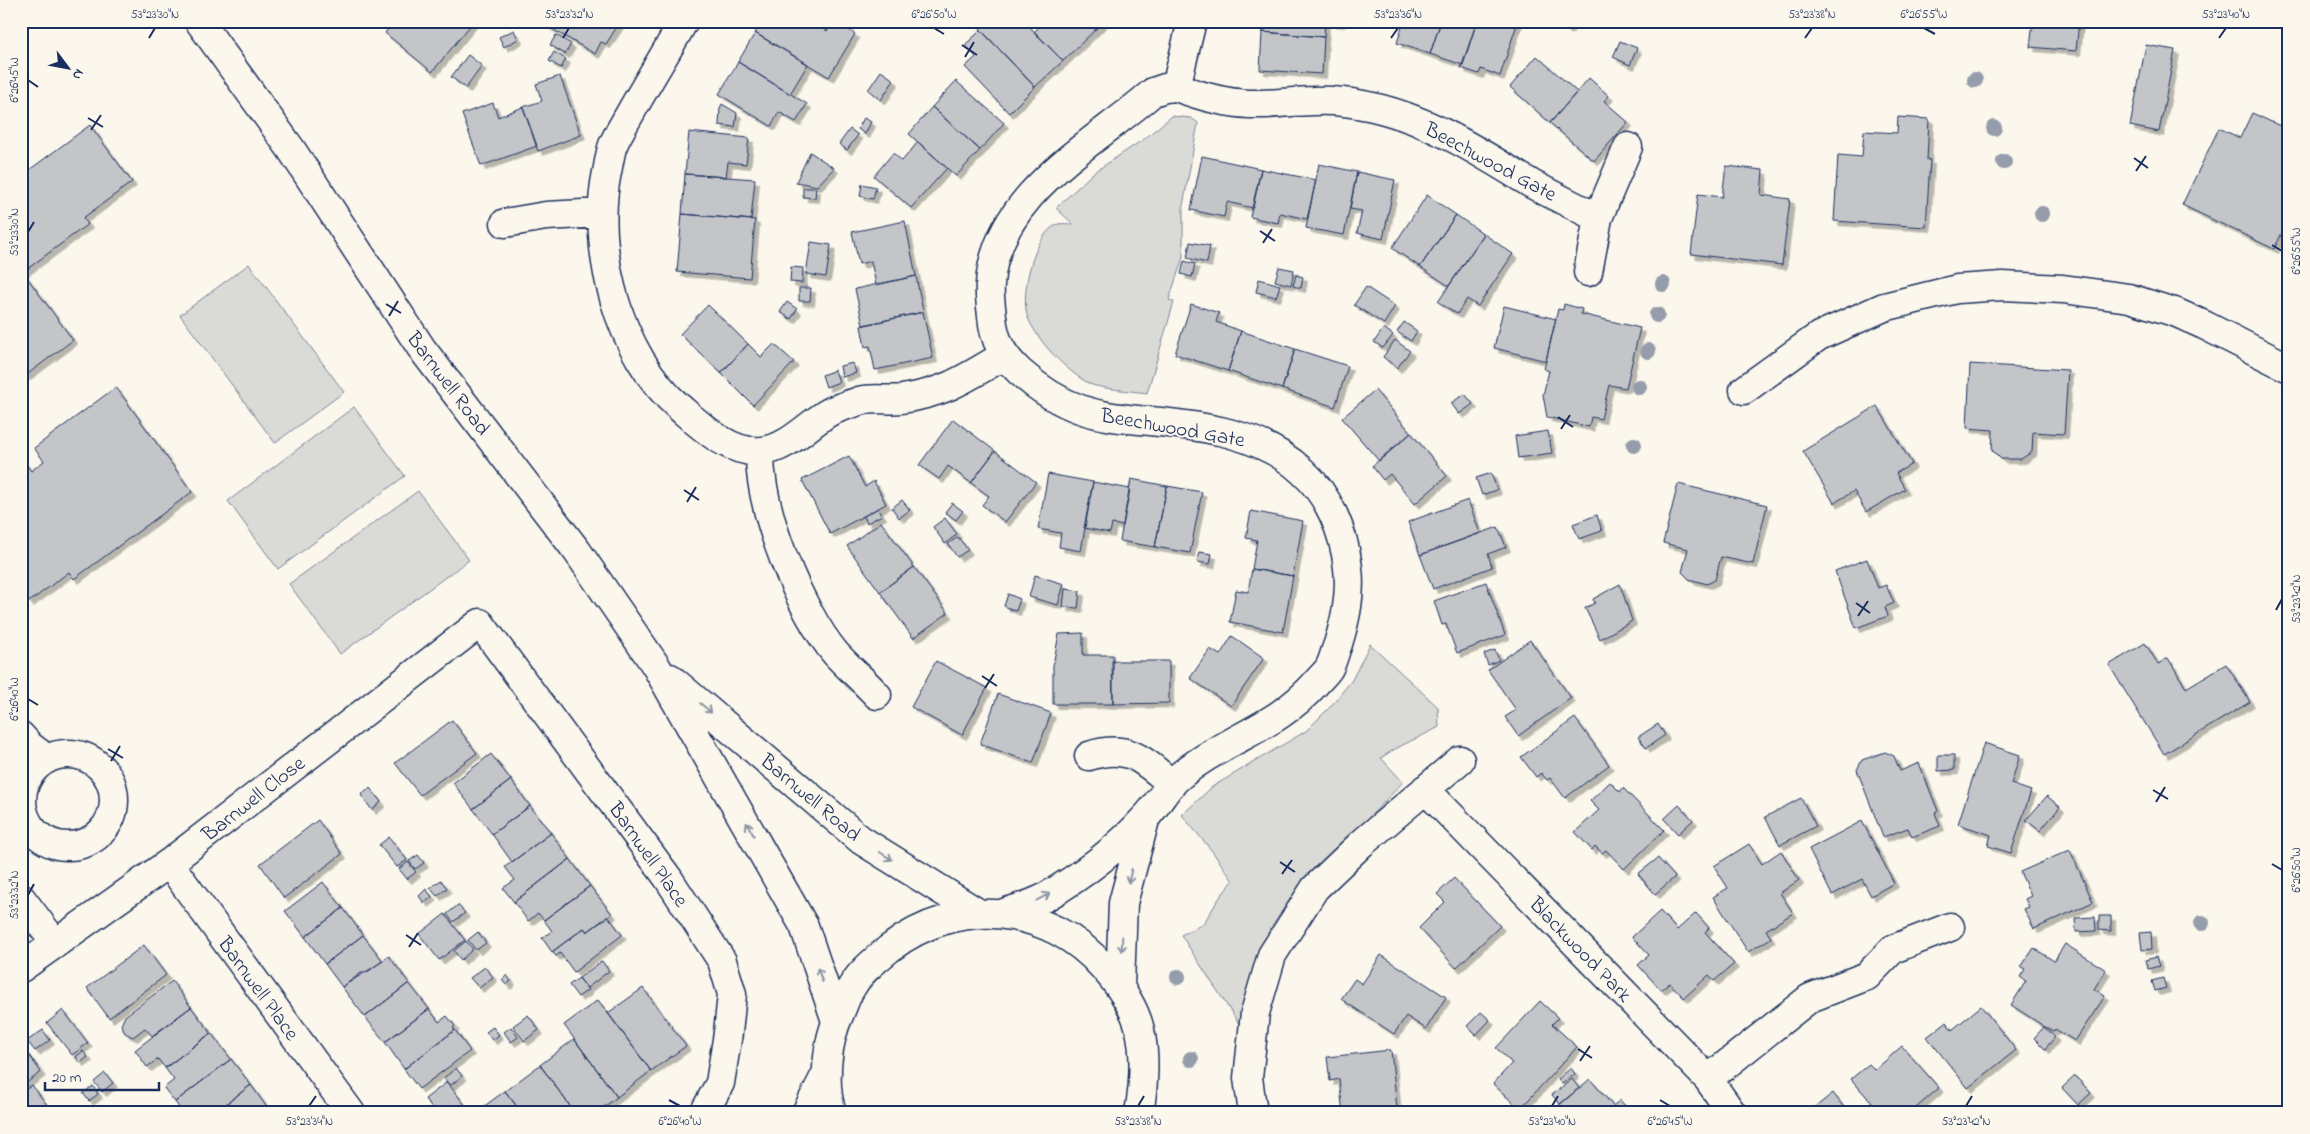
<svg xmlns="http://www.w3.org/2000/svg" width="2310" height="1134" viewBox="0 0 2310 1134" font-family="'Indie Flower',sans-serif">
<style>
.green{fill:#dadad7;stroke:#7a849a}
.building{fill:#c3c5c9;stroke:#1b2f5e;filter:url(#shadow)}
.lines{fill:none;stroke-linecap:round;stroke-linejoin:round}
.minor-casing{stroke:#1b2f5e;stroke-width:31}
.minor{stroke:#fbf7ec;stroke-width:28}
.tree{fill:#959cab}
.oneway{stroke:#8b93a5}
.ticks{fill:none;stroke:#1b2f5e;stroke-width:2}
.labels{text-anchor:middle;stroke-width:4;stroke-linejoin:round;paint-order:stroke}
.street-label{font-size:21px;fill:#1b2f5e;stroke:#fbf7ec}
.neatline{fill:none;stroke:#1b2f5e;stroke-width:2}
.ticks-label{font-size:12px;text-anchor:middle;fill:#1b2f5e}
</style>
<defs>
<filter id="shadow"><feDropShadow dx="4.5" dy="4.5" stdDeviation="0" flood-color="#0004"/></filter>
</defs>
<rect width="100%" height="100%" fill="#fbf7ec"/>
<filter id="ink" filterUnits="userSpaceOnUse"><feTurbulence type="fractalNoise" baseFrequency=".02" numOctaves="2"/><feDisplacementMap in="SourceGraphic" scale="10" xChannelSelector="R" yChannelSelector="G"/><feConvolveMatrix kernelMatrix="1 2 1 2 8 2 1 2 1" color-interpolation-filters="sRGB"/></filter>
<g filter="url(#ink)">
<path class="green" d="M1172 116 1191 118 1198 123 1183 206V257L1169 300 1174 302 1147 393C1134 391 1101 389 1090 384 1066 371 1039 343 1028 318 1019 295 1034 233 1058 224 1062 223 1069 224 1073 224L1056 208 1093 173 1144 139Z
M249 264 344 392 275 443 180 315Z
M354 407 405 476 278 569 228 501Z
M418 491 469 560 340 654 289 584Z
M1370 644 1438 707 1439 727C1419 738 1399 745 1381 758L1403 782 1312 878 1239 1024 1181 935 1203 924 1220 897 1233 881 1212 851 1182 815 1212 787 1306 731 1330 707 1352 680Z"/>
<path class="building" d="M394 21H474L432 72 385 33Z
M543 21H618L620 22 606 44 601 42 595 54 542 23Z
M762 21H812L827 31 835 21 855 34 829 77 755 33Z
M989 21H1024L1063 61 1035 87 980 29Z
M1045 21H1103V22L1063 61 1034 32Z
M1263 21H1341L1340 23 1325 22 1324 37 1262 32Z
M1404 21H1441L1430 54 1397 43Z
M1441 21H1477L1463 65 1430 54Z
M1477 21H1518L1500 76 1481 69 1479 74 1461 68Z
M1558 21H1574L1567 30Z
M2033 21H2079L2076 51 2030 47Z
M514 30 518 39 504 47 499 37Z
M981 30 1035 87 1009 113 965 67 976 57 965 45Z
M1262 32 1324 37 1322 74 1260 70Z
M755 33 808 64 790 94 738 62Z
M556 35 571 44 565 54 550 45Z
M1620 41 1637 48 1630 65 1613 57Z
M2146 45 2175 50 2159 132 2130 126Z
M554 52 566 59 561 68 549 61Z
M468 55 482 66 466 88 451 77Z
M1537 56 1577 92 1550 123 1510 87Z
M738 62 807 104 796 122 779 112 771 126 719 94Z
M881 71 894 80 881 100 868 90Z
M560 76 581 135 538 151 523 107 542 101 536 84Z
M1589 78 1609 96 1604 101 1628 122 1594 161 1550 123Z
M956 81 1004 123 980 150 932 107Z
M493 103 498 117 523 107 537 146 481 166 462 114Z
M722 104 737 113 735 127 719 125 720 108Z
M932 107 980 150 956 176 909 134Z
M2252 113 2289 130V219L2274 249 2182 205 2219 128 2240 138Z
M1898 117 1929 119 1927 160H1930L1926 227 1834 221 1838 155 1862 157 1864 131 1897 133Z
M864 118 871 122 865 134 858 129Z
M90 125 132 182 83 218 88 224 23 272 73 340 21 379V176Z
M850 129 858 135 847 150 839 144Z
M689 132 749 138 746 164 728 162 726 177 685 174Z
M918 142 947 168 911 208 874 176 893 153 902 161Z
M810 152 834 168 817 186 796 182Z
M1202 156 1261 169 1253 208 1227 202 1224 217 1191 210Z
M1319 164 1357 172 1344 235 1306 228Z
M1726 166 1763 170 1761 195 1790 199 1782 265 1691 254 1698 194 1722 197Z
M1261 169 1316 180 1307 219 1280 213 1278 223 1250 217Z
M1357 172 1395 180 1383 239 1357 233 1362 211 1350 209Z
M685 174 755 179 751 220 682 214Z
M862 184 876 187 873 199 860 196Z
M803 188H816L815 198 803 197Z
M1427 195 1456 215 1420 267 1392 248Z
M682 214 755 220 750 278 677 272Z
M1456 215 1484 234 1449 286 1420 267Z
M905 221 916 276 876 285 871 261 859 264 852 232Z
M1484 234 1513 254 1478 306 1467 299 1457 314 1438 302Z
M811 242 831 245 826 277 806 274Z
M1190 242 1210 246 1207 263 1187 258Z
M1184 261 1195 264 1192 277 1181 274Z
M791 267 803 268 802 283 790 282Z
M1279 267 1294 270 1291 285 1275 281Z
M1296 275 1303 277 1301 288 1293 286Z
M916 276 923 312 863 325 855 289Z
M1259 279 1280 285 1276 297 1256 292Z
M1366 287 1395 306 1384 324 1354 305Z
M799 288H811L810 301H799Z
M787 302 797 309 791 319 780 312Z
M1191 304 1219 313 1216 322 1241 331 1228 371 1175 354Z
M1564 304 1582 309 1581 314 1640 328 1626 388 1609 385 1601 419 1591 417 1589 427 1547 417 1543 395 1549 371 1544 369 1558 309 1563 310Z
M708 305 748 344 721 373 680 334Z
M1504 306 1556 319 1546 361 1494 348Z
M923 312 933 358 875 370 870 346 865 347 861 326Z
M1404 322 1417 331 1411 341 1397 332Z
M1384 328 1393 335 1383 348 1374 342Z
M1241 331 1295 349 1282 389 1228 371Z
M1395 340 1410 351 1397 368 1383 357Z
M748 344 761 357 774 344 794 362 753 405 721 373Z
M1295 349 1348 366 1335 407 1282 389Z
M853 363 856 373 842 377 840 366Z
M1970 364 2068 370 2064 434 2033 432 2032 452 2021 459H2001L1992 450 1993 430 1967 428Z
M835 370 839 382 826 387 822 375Z
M116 387 192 492 74 579 69 572 29 602 21 592V458L31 471 44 461 34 448Z
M1375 390 1411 433 1379 461 1342 418Z
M1465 394 1473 404 1459 414 1451 403Z
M1877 406 1912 464 1896 473 1905 489 1866 512 1854 491 1834 503 1803 451Z
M953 419 995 451 971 483 948 466 939 479 919 465Z
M1548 431 1552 453 1518 458 1515 436Z
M1411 433 1447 476 1415 504 1390 474 1383 480 1372 466Z
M995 451 1036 482 1005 522 982 505 989 496 971 483Z
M849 456 865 487 874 481 886 504 830 534 802 480Z
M1491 473 1497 490 1482 495 1476 478Z
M1048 474 1093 482 1081 551 1059 547 1061 533 1038 529Z
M1131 479 1167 486 1155 547 1120 541Z
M1093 482 1130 489 1123 526 1112 524 1110 533 1084 528Z
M1678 484 1767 505 1753 564 1721 557 1715 580 1707 584 1689 579 1682 572 1688 549 1663 543Z
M1167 486 1202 492 1190 553 1155 547Z
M902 500 910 510 899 518 892 508Z
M1468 500 1480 533 1420 555 1408 522Z
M952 503 963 511 956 520 945 512Z
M878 508 882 515 867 523 864 516Z
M1251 511 1303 521 1293 576 1252 569 1257 540 1246 538Z
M1597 515 1602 531 1579 539 1573 524Z
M945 518 957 534 945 544 933 527Z
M881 522 914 567 880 592 847 546Z
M1498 527 1506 547 1488 554 1492 567 1433 589 1420 555Z
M958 537 968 550 957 557 948 544Z
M1199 552 1212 554 1210 564 1197 562Z
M1867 559 1878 588 1886 585 1894 603 1885 607 1888 616 1856 628 1835 571Z
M914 567 948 613 913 638 880 592Z
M1252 569 1293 576 1283 632 1230 622 1236 590 1248 592Z
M1035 575 1064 584 1058 605 1029 597Z
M1486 582 1505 635 1457 653 1446 624 1442 625 1434 601Z
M1620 584 1632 621 1600 639 1585 608 1595 603 1593 599Z
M1065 589 1080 591 1078 608 1063 607Z
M1008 594 1020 599 1016 611 1004 606Z
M1083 633V655H1113V704H1053V665L1059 634Z
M1232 636 1264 658 1231 706 1190 678 1210 649 1220 655Z
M1530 640 1571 698 1518 736 1505 717 1516 710 1488 670Z
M2145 643 2158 664 2168 658 2186 688 2226 664 2250 702 2164 754 2109 665Z
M1495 650 1499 660 1488 665 1484 654Z
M936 661 987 688 962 735 911 707Z
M1112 661H1169V703L1113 704Z
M998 694 1051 713 1033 763 980 744Z
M1575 718 1609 765 1565 798 1550 778 1547 780 1541 773 1536 777 1521 757Z
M452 720 477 753 420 795 395 763Z
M1658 724 1665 735 1646 748 1638 737Z
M1984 743 2020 755 2011 784 2031 791 2011 853 1988 846 1991 835 1958 824Z
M1885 752 1894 756 1900 771 1919 763 1938 811 1935 813 1940 826 1912 837 1908 828 1883 837 1857 770 1862 760Z
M491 754 511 780 473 809 453 783Z
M1938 755H1954V770L1938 771Z
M511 780 530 806 492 834 473 809Z
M1610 782 1620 792 1623 788 1664 830 1624 869 1606 850 1602 853 1595 846 1592 850 1575 832 1599 810 1590 801Z
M370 788 381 802 372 810 361 795Z
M2047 796 2060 807 2040 831 2026 820Z
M1801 798 1816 826 1780 845 1765 817Z
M1679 805 1693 820 1678 834 1664 819Z
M530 806 551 833 512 862 492 834Z
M318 820 342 854 284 898 260 864Z
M1862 821 1894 883 1871 896 1862 879 1832 895 1809 849Z
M551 833 570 859 514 902 503 888 515 880 505 867Z
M389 837 407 860 397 867 379 845Z
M1749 844 1762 864 1781 851 1799 880 1780 893 1793 913 1766 930 1771 938 1748 952 1713 897 1728 888 1714 866Z
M2070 850 2093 902 2034 929 2024 909 2029 907 2025 899 2031 896 2020 872Z
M418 855 424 863 415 869 409 861Z
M1658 858 1675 877 1655 894 1638 874Z
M570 859 590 886 544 920 538 913 528 921 514 902Z
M408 862 416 872 407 879 399 869Z
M1454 878 1500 926 1456 968 1419 928 1445 902 1437 894Z
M441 880 447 888 437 896 430 888Z
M323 882 343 908 305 937 285 911Z
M590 886 612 914 587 932 584 928 552 952 542 938 552 931 544 920Z
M426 889 432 897 424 903 419 896Z
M458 905 465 913 453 922 447 914Z
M343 908 363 935 325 964 305 937Z
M1660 911 1677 930 1696 913 1709 928 1705 932 1734 964 1714 981 1709 975 1684 998 1670 983 1661 990 1638 965 1649 955 1632 937Z
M445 914 465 940 439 960 419 934Z
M608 916 622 935 574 972 560 953 556 956 552 952 584 928 587 932Z
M2099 916H2111V931L2099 930Z
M2095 917 2096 931 2076 932 2075 918Z
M478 932 486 943 476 950 468 940Z
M2151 932 2152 949 2142 950 2140 933Z
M363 935 383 961 342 987 325 964Z
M466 941 473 949 461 960 454 951Z
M2065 944 2106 970 2094 989 2105 996 2075 1041 2055 1029 2053 1032 2011 1005 2026 981 2020 977 2025 969 2021 967 2034 948 2054 961Z
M144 945 166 975 109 1018 87 988Z
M1381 955 1446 997 1426 1029 1406 1016 1394 1034 1341 999 1355 979 1362 984Z
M389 956 409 983 365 1017 342 987 364 971 366 973Z
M2156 957 2159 966 2148 969 2145 960Z
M602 961 609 971 587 988 579 978Z
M485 967 493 977 479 988 470 978Z
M507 975 511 981 506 985 502 980Z
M579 978 588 990 578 997 569 985Z
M2163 978 2166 988 2155 991 2152 981Z
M172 981 191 1007 152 1036 145 1028 133 1037 125 1033 121 1025 125 1016Z
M409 983 429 1009 385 1042 365 1017Z
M643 988 686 1046 651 1071 608 1013Z
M598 1000 651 1071 617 1097 564 1025Z
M1540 1001 1558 1018 1552 1024 1577 1047 1520 1109 1493 1084 1512 1063 1496 1048Z
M1981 1006 2016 1050 1968 1088 1927 1037 1946 1022 1952 1030Z
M191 1007 211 1033 165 1068 158 1059 147 1067 135 1050Z
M429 1009 439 1022 447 1016 455 1026 453 1028 455 1030 404 1069 385 1042Z
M63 1010 88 1043 72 1055 47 1023Z
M1481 1012 1490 1020 1476 1035 1467 1026Z
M528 1015 539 1030 524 1041 513 1026Z
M493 1027 499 1035 492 1040 486 1032Z
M511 1027 518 1037 511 1042 504 1032Z
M2044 1027 2055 1037 2045 1049 2034 1038Z
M43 1030 50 1040 35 1051 27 1041Z
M455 1030 470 1051 419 1089 404 1069Z
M211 1033 231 1059 175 1102 164 1088 174 1080 165 1068Z
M574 1039 617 1097 596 1113H575L540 1065Z
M1902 1046 1939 1088 1910 1113H1881L1851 1079 1869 1064 1875 1070Z
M1391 1050 1397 1109 1343 1113 1339 1079 1330 1081 1327 1057Z
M83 1051 88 1057 80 1063 76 1057Z
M29 1055 41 1072 21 1087V1061Z
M231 1059 251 1085 214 1113H183L175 1102Z
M540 1065 575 1113H522L505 1091Z
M456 1068 462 1076 450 1086 444 1078Z
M1571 1068 1575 1074 1562 1084 1558 1079Z
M105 1073 113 1083 102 1092 94 1082Z
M2075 1076 2091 1093 2078 1105 2062 1088Z
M1572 1079 1579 1088 1560 1104 1552 1095Z
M1590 1079 1613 1106 1620 1100 1631 1113H1550Z
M447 1082 465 1105 455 1113H435L425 1099Z
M32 1085 52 1112 21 1113V1093Z
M251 1085 271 1113H214Z
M93 1086 98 1094 89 1101 83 1093Z
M505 1091 522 1113H475Z
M1833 1093 1848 1113H1808Z
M1800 1106 1805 1113H1791Z"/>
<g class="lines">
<g class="minor-casing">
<path id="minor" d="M199 21 291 149 422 349 577 551 656 666 804 926 836 1021
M684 21C667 51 649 80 632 110 626 121 618 133 613 145 610 153 609 163 607 172 591 250 618 354 680 408 701 426 731 455 762 451 786 449 806 427 826 414 835 408 849 405 859 401 873 397 889 401 902 399 947 392 966 378 1003 356
M1176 87C1200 96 1224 103 1249 104 1271 105 1292 101 1314 101 1329 100 1348 102 1363 105 1424 116 1478 151 1530 183 1552 195 1575 206 1598 218
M505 223 546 216 602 213
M1588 272 1598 218 1628 147
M1744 390 1819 336 1884 307 1957 289 2003 286 2063 289 2129 298 2177 313 2204 325 2289 368
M760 452C759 510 799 610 836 654 849 668 864 681 877 695
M670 678 861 840 978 913
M21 736 30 746 47 759
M22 800a46 46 0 1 1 92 0a46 46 0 1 1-92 0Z
M1089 756C1128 743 1143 760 1172 784
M1425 789 1708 1079 1732 1113
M169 863 351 1113
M21 898 55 943
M1001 914C1015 909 1031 905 1044 898 1080 877 1117 849 1145 818 1156 807 1163 793 1173 782 1217 741 1275 730 1316 683 1320 678 1326 673 1329 668 1333 661 1335 651 1338 644 1346 618 1351 594 1348 568 1344 532 1329 495 1302 471 1261 433 1203 426 1150 421 1127 419 1102 417 1080 409 1057 401 1038 388 1020 372 1003 356 994 341 992 316 991 306 989 294 990 284 996 194 1093 145 1153 92L1165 88 1176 87 1192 21
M21 968 169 863 480 623 668 878 722 961 732 994 728 1033 720 1083 704 1113
M1120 986 1123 903 1145 820
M1708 1079 1810 998 1867 976 1893 949 1950 927
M806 1113 827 1072
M832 1113C822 1084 827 1040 840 1013 844 1004 847 993 853 985 862 970 877 959 890 948 958 896 1048 904 1104 968 1119 985 1135 1008 1140 1030 1146 1058 1144 1085 1139 1113
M1253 1113 1248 1078 1255 1013 1272 955 1315 888 1361 844 1460 760"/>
</g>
<use href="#minor" class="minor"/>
</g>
<g class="tree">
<circle cx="1975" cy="80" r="8"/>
<circle cx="1994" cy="128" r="8"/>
<circle cx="2004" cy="162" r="8"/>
<circle cx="2042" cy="214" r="8"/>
<circle cx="1663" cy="284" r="8"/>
<circle cx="1657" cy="315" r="8"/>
<circle cx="1648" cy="351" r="8"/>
<circle cx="1639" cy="387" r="8"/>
<circle cx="1634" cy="445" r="8"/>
<circle cx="2202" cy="923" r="8"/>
<circle cx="1178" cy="977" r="8"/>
<circle cx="1191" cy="1059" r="8"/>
</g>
<defs><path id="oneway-shaft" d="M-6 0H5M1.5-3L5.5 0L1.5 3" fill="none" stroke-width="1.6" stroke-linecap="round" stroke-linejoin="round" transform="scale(1.25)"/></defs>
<g class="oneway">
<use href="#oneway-shaft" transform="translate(706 708) rotate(40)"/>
<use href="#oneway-shaft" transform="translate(750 829) rotate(-120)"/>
<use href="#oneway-shaft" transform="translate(886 856) rotate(32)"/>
<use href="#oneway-shaft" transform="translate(1130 876) rotate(103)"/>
<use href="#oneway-shaft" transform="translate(1043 897) rotate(-28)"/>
<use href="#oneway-shaft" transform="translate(1122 944) rotate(92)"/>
<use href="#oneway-shaft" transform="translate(820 975) rotate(-109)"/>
</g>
</g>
<path class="ticks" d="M934 28 944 34M1924 28 1935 34M149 38 155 28M563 38 569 28M1391 38 1398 28M1805 38 1812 28M2219 38 2226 28M962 45 977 55M965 57 974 42M28 80 38 87M88 118 103 127M91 130 101 115M2134 158 2148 168M2136 171 2146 156M1260 231 1275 241M28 232 34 222M1263 243 1272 229M2272 245 2282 251M386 304 401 313M389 316 398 301M1558 417 1573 427M1561 429 1570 415M684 490 699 500M687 502 696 487M1856 603 1870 613M2276 610 2282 599M1858 616 1868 601M982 676 997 686M985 688 994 674M28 699 38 705M108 749 123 758M111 761 120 746M2153 790 2168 799M2156 802 2165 787M1280 862 1295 872M2272 864 2282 870M1282 874 1292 860M28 895 34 884M406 935 421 945M409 947 418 933M1578 1049 1592 1058M1580 1061 1590 1046M669 1100 680 1106M1660 1100 1670 1106M309 1106 316 1096M1138 1106 1144 1096M1552 1106 1558 1096M1966 1106 1972 1096"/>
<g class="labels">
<g class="street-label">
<text transform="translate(1491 161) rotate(28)" y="7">Beechwood Gate</text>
<text transform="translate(449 383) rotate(53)" y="7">Barnwell Road</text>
<text transform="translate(1173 427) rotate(10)" y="7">Beechwood Gate</text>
<text transform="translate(811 797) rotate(40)" y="7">Barnwell Road</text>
<text transform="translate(253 798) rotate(-38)" y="7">Barnwell Close</text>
<text transform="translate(649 854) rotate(55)" y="7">Barnwell Place</text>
<text transform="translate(1581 949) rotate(46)" y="7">Blackwood Park</text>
<text transform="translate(259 988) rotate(54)" y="7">Barnwell Place</text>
</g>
</g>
<rect width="2310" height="1134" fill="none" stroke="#fbf7ec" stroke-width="55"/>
<g transform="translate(68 68) rotate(122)" stroke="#fbf7ec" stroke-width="4" paint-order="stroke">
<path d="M0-4L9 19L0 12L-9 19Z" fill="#1b2f5e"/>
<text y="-8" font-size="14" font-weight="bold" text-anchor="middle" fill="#1b2f5e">N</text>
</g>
<path d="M45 1082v8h114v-8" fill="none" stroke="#1b2f5e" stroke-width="2.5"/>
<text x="52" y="1082" font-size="15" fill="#1b2f5e" stroke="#fbf7ec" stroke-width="4" paint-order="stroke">20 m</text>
<rect x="28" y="28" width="2254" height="1078" class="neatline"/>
<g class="ticks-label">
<text x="155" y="18">53°23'30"N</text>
<text x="569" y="18">53°23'32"N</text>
<text x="934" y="18">6°26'50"W</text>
<text x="1398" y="18">53°23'36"N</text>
<text x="1812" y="18">53°23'38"N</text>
<text x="1924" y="18">6°26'55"W</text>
<text x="2226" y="18">53°23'40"N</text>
<text transform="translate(14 80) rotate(-90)" y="4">6°26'45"W</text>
<text transform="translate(14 232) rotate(-90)" y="4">53°23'30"N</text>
<text transform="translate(2296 251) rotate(-90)" y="4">6°26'55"W</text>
<text transform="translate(2296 599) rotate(-90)" y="4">53°23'42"N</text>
<text transform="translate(14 699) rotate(-90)" y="4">6°26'40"W</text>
<text transform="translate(2296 870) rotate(-90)" y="4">6°26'50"W</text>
<text transform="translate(14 895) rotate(-90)" y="4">53°23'32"N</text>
<text x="309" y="1125">53°23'34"N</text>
<text x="680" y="1125">6°26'40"W</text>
<text x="1138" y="1125">53°23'38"N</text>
<text x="1552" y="1125">53°23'40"N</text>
<text x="1670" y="1125">6°26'45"W</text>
<text x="1966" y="1125">53°23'42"N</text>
</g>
</svg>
